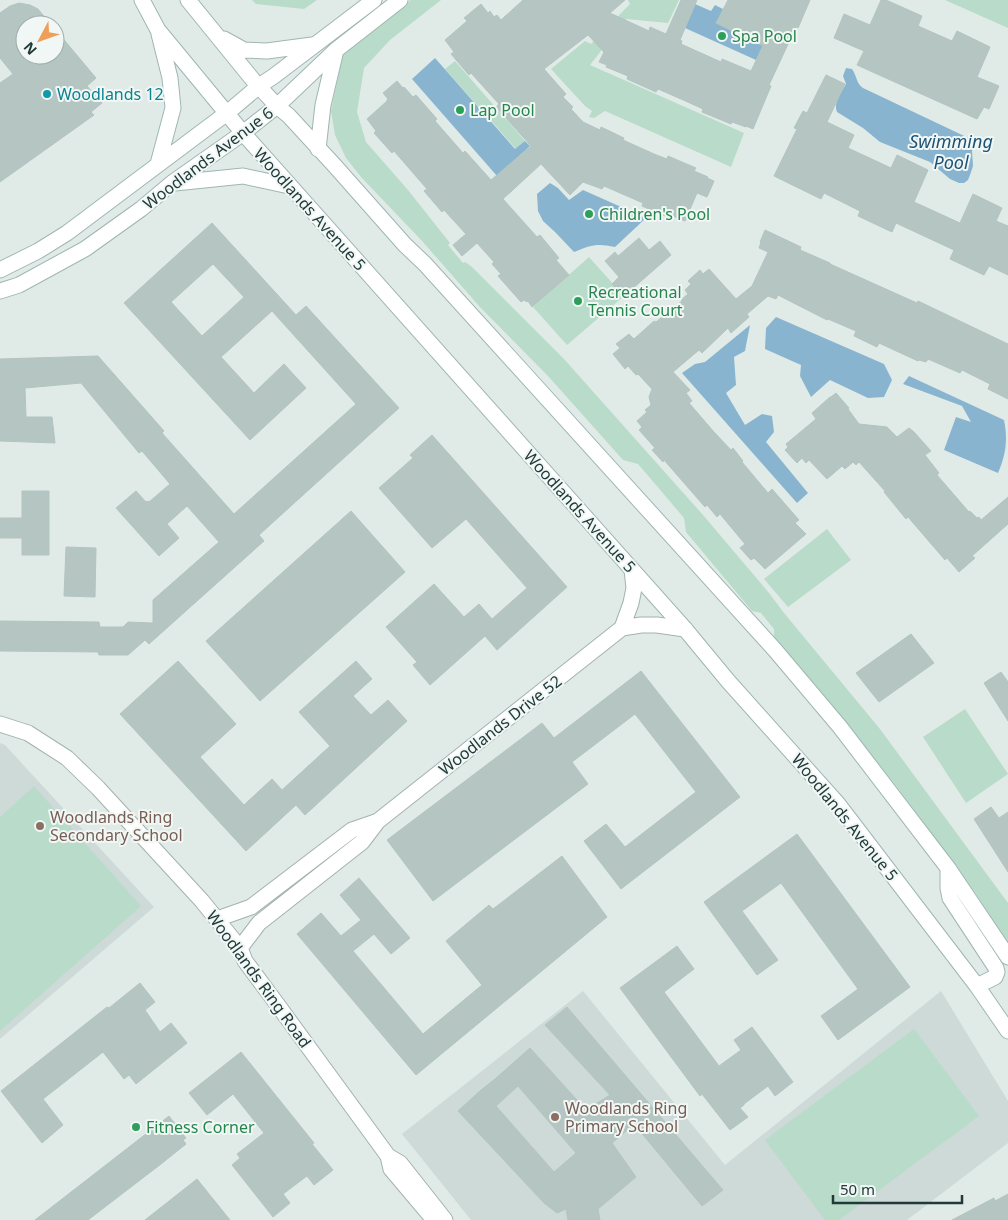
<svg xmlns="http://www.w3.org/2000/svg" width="1008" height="1220" viewBox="0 0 1008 1220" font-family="'Noto Sans',sans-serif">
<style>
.built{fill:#cedad8}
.green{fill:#b9dbca}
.water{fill:#89b4cf}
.building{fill:#b5c5c2;stroke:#b3c4c1;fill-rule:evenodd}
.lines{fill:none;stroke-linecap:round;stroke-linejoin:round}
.street-casing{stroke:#a3b2b0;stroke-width:17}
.secondary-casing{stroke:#9fb6b3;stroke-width:17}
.street{stroke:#fff;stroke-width:15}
.secondary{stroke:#fff;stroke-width:15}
.leisure-dot{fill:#2e9e5b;stroke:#f0f7f5;stroke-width:2}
.culture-dot{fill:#0f9aa8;stroke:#f0f7f5;stroke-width:2}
.education-dot{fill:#8d6e63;stroke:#f0f7f5;stroke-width:2}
.labels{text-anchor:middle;stroke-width:4;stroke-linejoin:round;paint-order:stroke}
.leisure-label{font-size:16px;fill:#27864d;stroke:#f0f7f5;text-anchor:start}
.culture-label{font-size:16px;fill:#0d838f;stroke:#f0f7f5;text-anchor:start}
.street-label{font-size:16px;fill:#213a39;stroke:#f0f7f5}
.education-label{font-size:16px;fill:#785e54;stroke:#f0f7f5;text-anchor:start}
.water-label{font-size:18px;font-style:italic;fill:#1d5275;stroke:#f0f7f5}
</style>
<rect width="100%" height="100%" fill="#e0ebe8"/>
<path class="built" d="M0 743 5 745 154 907 0 1039Z
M583 991 725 1165 941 991 1008 1101V1143L907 1220H471L402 1134Z"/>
<path class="green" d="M252 0H317L304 9 256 4Z
M411 0H441L390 40 364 68 357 112 366 142 408 190 450 243 448 245 463 263 465 262 472 267 564 359 703 515 769 593 784 613 880 729 1008 903V947L976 894 897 787 774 637V629L761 613 752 611 686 532 684 518 662 492 638 464 623 460 548 376 479 306 423 242 361 177 346 158 335 135 331 111 343 53Z
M628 0H679L668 23 626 19 590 65 744 133 731 167 605 111 594 118 589 117 592 111 585 106 551 69 585 41 591 44 630 4Z
M945 0H1008V28Z
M455 61 525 141 516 149 445 69Z
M589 257 624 296 567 345 533 307Z
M827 529 851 560 788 607 764 579Z
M965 709 1008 774 966 803 923 737Z
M34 786 141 906 0 1031V817Z
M914 1029 979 1116 839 1220H825L765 1140Z"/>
<path class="water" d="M695 4 711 11 715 5 723 9 717 23 750 40 770 31 756 60 685 28Z
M435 58 515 149 525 141 530 146 497 176 412 79Z
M846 68 852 69C857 76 856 83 863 88L977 142 972 151 973 166 970 175 968 180 964 183H959L950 179 930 162 880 142 863 128 837 112C833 103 841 93 846 84L843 76Z
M550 183 558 188 569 200 583 190 646 218 615 247C597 243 591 245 574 252L555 232 543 221 538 211 537 194Z
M776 317 884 364 892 380 884 397 868 398 830 380 811 397 800 376 801 365 765 349 766 328Z
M750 325 745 351 734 357 736 385 726 393 745 425 762 414 772 416 774 432 766 442 808 493 797 503 682 373 695 364 705 362Z
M909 376 1004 420C1008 439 1006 455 998 473L944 450 956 417 971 422 962 406 903 384Z"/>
<path class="building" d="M523 0H625L610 13 649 31 650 27 666 34 681 0H697L680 40 682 41 681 44 721 62 722 59 751 71 763 46 716 23 728 0H810L798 28 796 27 769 85 771 86 753 129 746 126V127L732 122 731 124 702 112 703 109 681 99 658 89 656 92 627 79 628 76 606 67 607 65 599 62 604 52 588 35 544 69 566 94 563 97 573 107 571 109 583 122 600 130 601 127 624 138 623 140 654 154 667 159 668 156 696 168 694 171 708 177 707 178 714 181 707 197 697 193 685 221 670 215 669 218 663 215 642 206 643 203 604 186 602 189 583 182 570 195 541 164 503 199 537 237 540 235 559 258 556 260 569 275 532 307 528 301 527 302 524 300 521 302 498 276 501 274 492 264 494 262 477 243 462 256 453 245 466 234 444 210 442 212 424 191 427 189 394 151 392 153 374 133 376 131 367 119 387 101V100L388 99 383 93 397 81 403 88 404 87 413 97 416 95 437 119 435 121 463 153 465 151 491 180 531 146 496 107 499 104 480 83 471 73 469 75 451 54 454 52 445 40 467 21 464 18 481 4 488 13 490 11 494 17 497 15 501 20Z
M881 0H886L922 16 918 26 952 41 957 31 990 47 977 77 999 86 989 109 984 107 977 119 857 65 864 51 834 38 844 14 870 25Z
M19 3 30 5 38 9 51 25H25V55H55V29L96 78 87 86 102 103 91 112 94 115 0 182V83L13 74 0 58V13L10 6Z
M826 75 845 84 827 122 854 135 848 148 891 168 897 155 928 170 914 202 960 223 973 194 1002 208 996 221 1008 226V275L989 266 984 275 950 259 954 250 896 223 892 232 858 216 860 211 824 193 821 199 774 176 797 129 794 128 803 111 807 113Z
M212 223 296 315 306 306 399 408 259 535 264 541 149 644 145 640 128 655H99L98 652 0 651V621L99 622 100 627H123L128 622 153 623V600L219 542 187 506 167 524 179 538 159 556 116 508 136 491 146 502 148 501 149 502 170 484 142 451 139 453 81 383 25 388 26 417H52L55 443 0 441V359L98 356 164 431 162 433 234 514 356 404 272 311 221 357 254 393 284 364 306 388 250 440 124 303ZM213 264 244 297 202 336 171 302Z
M765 230 801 247 800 250 830 263V264L917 303 918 301 1008 344V399L988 389 990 384 962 370 960 373 928 359 926 362 919 360 918 361 879 343 877 347 854 336 856 331 828 319 827 320 778 295 776 299 768 296 747 314 749 317 731 333 728 328 702 353 699 350 673 372 690 390 686 393 692 401 689 403 714 432 731 450 733 448 743 461 742 462 768 493 772 489 799 520 795 523 806 534 765 569 754 558 751 560 740 548 745 544 720 514 717 517 707 505 705 507 664 460 663 462 652 450 655 448 639 430 642 427 637 421 647 412 645 410 651 405 649 397 652 389 638 374 636 375 628 366 625 369 613 354 620 348 616 344 629 334 634 339 654 321 656 322 682 301 681 300 688 294 685 290 691 284 688 281 700 270 703 274 709 269 736 299 752 286 768 252 759 248 761 242H760Z
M639 238 649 250 660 241 671 255 624 296 612 284 619 277 605 261 615 252 618 256Z
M836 393 849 408 848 409 859 424 887 427 897 437 909 428 914 432 931 451 925 455 939 473 937 475 969 512 970 511 977 518 979 517 981 520 1008 497V524L972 556 975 558 959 572 947 558 945 560 908 517 906 519 884 492 885 491 859 462 856 465 853 462 845 469 842 466 827 479 809 460 806 463 802 458 797 463 785 450 788 447 786 444 816 419 812 413 830 397H831Z
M432 435 567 587 497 650 485 636 430 685 413 665 417 662 386 627 434 584 464 617 479 604 492 619 527 588 466 519 432 548 379 488 413 458 410 455Z
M22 491H49V555H22V538H0V518H22Z
M351 511 405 572 260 701 206 641Z
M66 547 96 548 95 597 64 596Z
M911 634 934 663 879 702 856 673Z
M178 661 236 724 200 757 244 805 272 779 282 790 330 746 299 712 356 661 372 679 353 696 371 715 388 700 407 721 305 815 296 805 246 851 120 714Z
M641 671 740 797 621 889 584 841 606 824 625 847 696 792 635 714 572 762 588 784 433 901 387 840 542 723 554 738Z
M1001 672 1008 682V721L984 683Z
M991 807 999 818 1008 812V872L974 819Z
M797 834 910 987 838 1040 821 1016 858 989 781 883 742 911 778 960 757 975 704 902Z
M562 856 607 917 416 1075 297 934 321 913 341 936 361 920 340 895 359 878 410 938 391 954 374 934 353 951 423 1034 482 985 446 941 489 905 493 909Z
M677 946 694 969 664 992 719 1066 741 1050 734 1040 752 1027 793 1082 775 1096 768 1086 744 1104V1105L740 1108 748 1117 730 1130 702 1094 700 1096 620 988Z
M140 983 155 1002 145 1010 160 1032 171 1023 187 1043 136 1084 129 1075 124 1079 103 1052 43 1099 63 1125 42 1143 1 1091 107 1007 109 1008Z
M567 1007 723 1190 702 1206 634 1124 612 1143 636 1177 598 1209 600 1220H568L566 1209 557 1213 544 1203 458 1111 481 1090 495 1079 530 1048 586 1110 610 1095 545 1025ZM518 1086 576 1153 554 1172 496 1106Z
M241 1052 314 1143 312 1144 333 1170 314 1185 307 1176 283 1194 290 1203 273 1217 232 1165 240 1158 237 1154 264 1133 233 1094 207 1115 189 1093Z
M169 1116 186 1138 183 1140 186 1144 161 1164 88 1220H35Z
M197 1179 230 1220H145Z
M1008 1194V1220H952L994 1198 995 1201Z"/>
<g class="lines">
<g class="street-casing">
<path id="street" d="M622 628 631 603 634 588 632 570
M0 724 28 733 67 758 98 788 202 901 240 948 245 961 277 1004 388 1156 391 1169 434 1220
M217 919 251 907 352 830 378 821
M240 948 259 923 362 842 378 821 622 628 641 625H657L685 629
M388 1156 400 1163 445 1220"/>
</g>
<g class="secondary-casing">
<path id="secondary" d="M142 0 158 30 243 133 685 629 728 681 838 804 977 986 1008 1031
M188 0 253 80 277 106 289 116 335 166 405 245 425 264 775 650 840 727 948 868 1008 957
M224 39 244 50 267 51 312 45
M318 149 323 105 336 50
M158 164 173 108 170 78 159 34
M175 183 243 176 289 186
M0 270 38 251 67 233 227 113 259 86 274 76 374 0
M0 291 19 285 85 249 141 209 172 183 243 133 277 106 336 50 400 0
M948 868V888L950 898 996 968 997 972 995 977 977 986"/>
</g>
<use href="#street" class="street"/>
<use href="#secondary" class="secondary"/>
</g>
<g class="leisure-dot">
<circle cx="722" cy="36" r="5"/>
<circle cx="460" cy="110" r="5"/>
<circle cx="589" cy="214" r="5"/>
<circle cx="578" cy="301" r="5"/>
<circle cx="136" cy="1127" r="5"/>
</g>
<circle class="culture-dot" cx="47" cy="94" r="5"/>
<g class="education-dot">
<circle cx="40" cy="826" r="5"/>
<circle cx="555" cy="1117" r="5"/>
</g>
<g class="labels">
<g class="leisure-label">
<text x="732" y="42">Spa Pool</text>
<text x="470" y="116">Lap Pool</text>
<text x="599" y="220">Children's Pool</text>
<text x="588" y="298">Recreational<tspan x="588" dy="18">Tennis Court</tspan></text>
<text x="146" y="1133">Fitness Corner</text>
</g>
<g class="culture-label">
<text x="57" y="100">Woodlands 12</text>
</g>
<g class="street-label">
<text transform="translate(208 158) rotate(-37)" y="6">Woodlands Avenue 6</text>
<text transform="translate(310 209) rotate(48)" y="6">Woodlands Avenue 5</text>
<text transform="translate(580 511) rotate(48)" y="6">Woodlands Avenue 5</text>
<text transform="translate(500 725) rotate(-38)" y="6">Woodlands Drive 52</text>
<text transform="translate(845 817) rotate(51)" y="6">Woodlands Avenue 5</text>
<text transform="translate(259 979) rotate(54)" y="6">Woodlands Ring Road</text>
</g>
<g class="education-label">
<text x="50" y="823">Woodlands Ring<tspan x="50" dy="18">Secondary School</tspan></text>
<text x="565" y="1114">Woodlands Ring<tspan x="565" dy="18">Primary School</tspan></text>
</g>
<g class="water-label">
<text x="951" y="148">Swimming<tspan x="951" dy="21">Pool</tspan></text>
</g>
</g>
<g transform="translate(40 40) rotate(229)"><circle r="24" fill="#f0f7f5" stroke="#9dabaa"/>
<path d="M0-4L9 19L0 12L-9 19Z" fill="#eea05a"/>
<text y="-8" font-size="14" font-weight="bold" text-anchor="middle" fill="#213a39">N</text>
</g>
<path d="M833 1195v8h129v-8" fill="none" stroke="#213a39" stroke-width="2.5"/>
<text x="840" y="1195" font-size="15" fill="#213a39" stroke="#f0f7f5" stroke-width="4" paint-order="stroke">50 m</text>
</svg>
